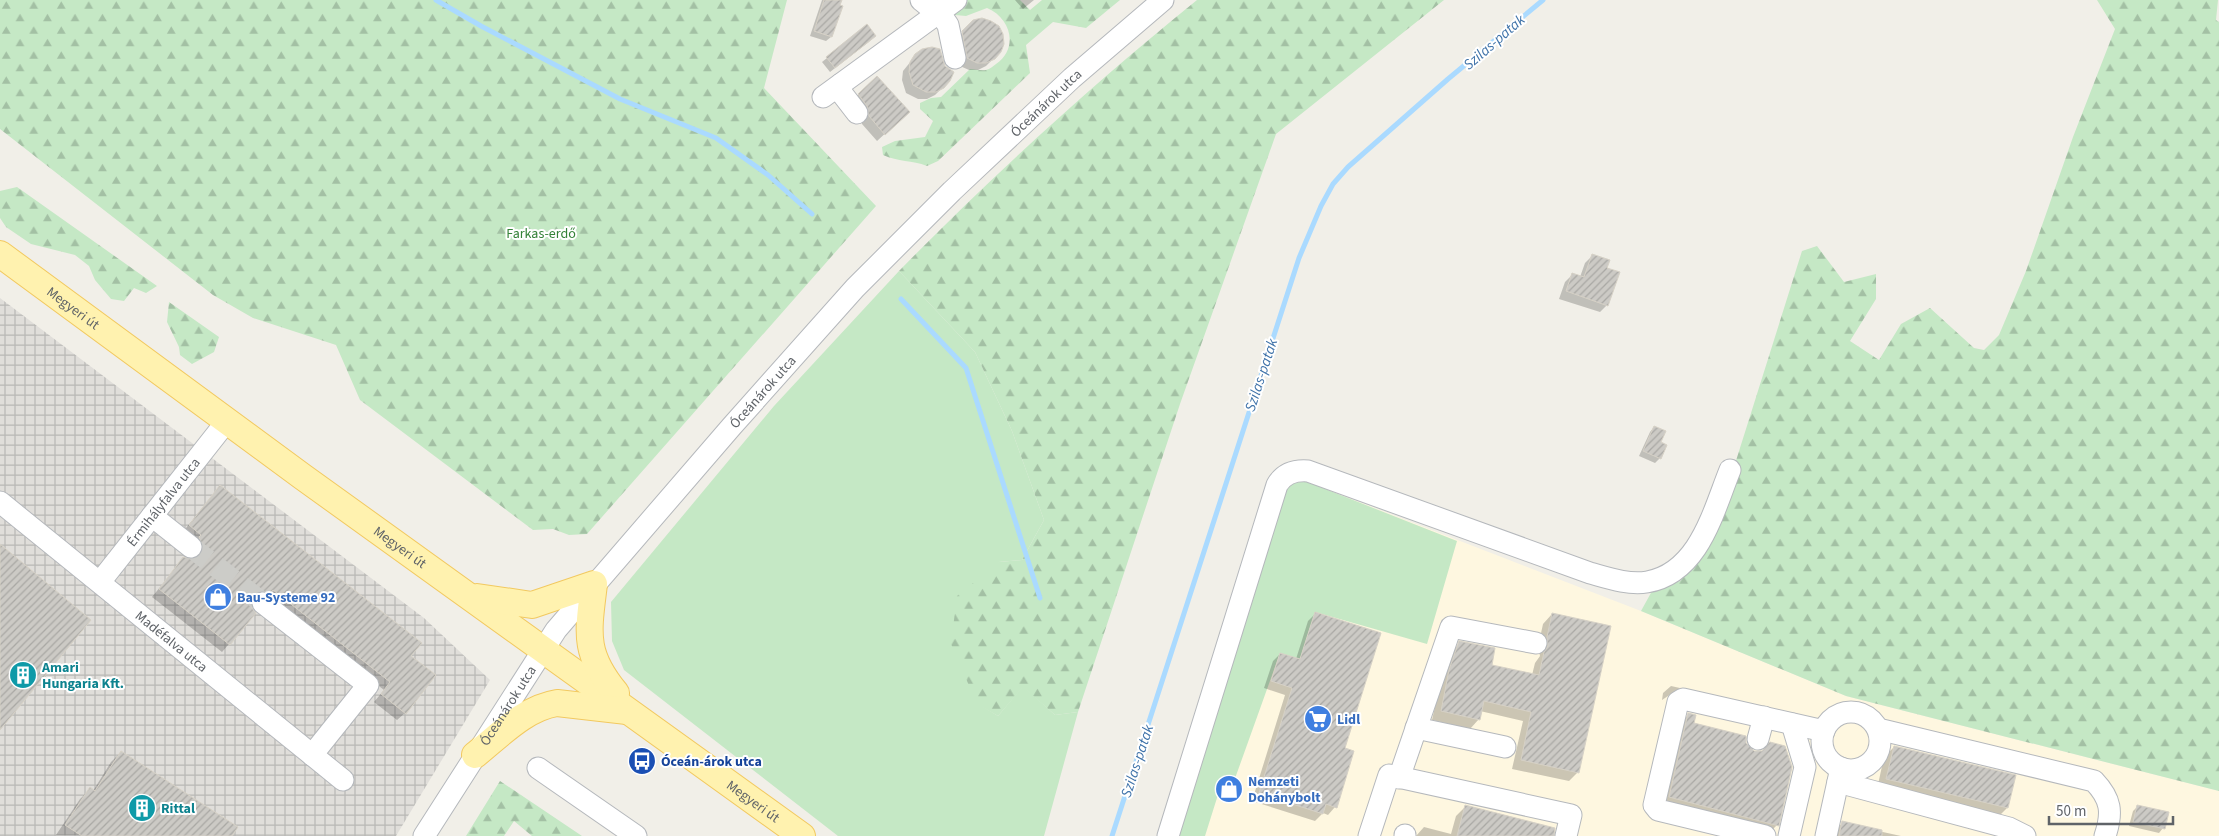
<svg xmlns="http://www.w3.org/2000/svg" width="2219" height="836" viewBox="0 0 2219 836" font-family="'Source Sans 3',sans-serif">
<style>
.commercial{fill:#fef7e0}
.industrial{fill:url(#industrial-grid)}
.grass{fill:#c5e8c5}
.forest{fill:url(#forest-firs)}
.shadow{fill:#0003}
.lines{fill:none;stroke-linecap:round;stroke-linejoin:round}
.stream{stroke:#aadaff;stroke-width:5}
.building{fill:url(#building-hatch);stroke:#d6d1c6}
.minor-tunnel{stroke:#ccccc8;stroke-width:21;stroke-dasharray:21 11;stroke-linecap:butt}
.minor-casing{stroke:#b5b8bc;stroke-width:23}
.major-casing{stroke:#f2c960;stroke-width:28}
.minor{stroke:#fff;stroke-width:21}
.major{stroke:#fff2af;stroke-width:26}
.labels{text-anchor:middle;stroke-width:4;stroke-linejoin:round;paint-order:stroke}
.street-label{font-size:14px;fill:#5f6368;stroke:#fff}
.park-label{font-size:14px;fill:#348238;stroke:#fff}
.shop-label{font-size:14px;font-weight:bold;fill:#366cbe;stroke:#fff;text-anchor:start}
.culture-label{font-size:14px;font-weight:bold;fill:#0d838f;stroke:#fff;text-anchor:start}
.transit-label{font-size:14px;font-weight:bold;fill:#164399;stroke:#fff;text-anchor:start}
.water-label{font-size:15px;font-style:italic;fill:#4174aa;stroke:#fff}
</style>
<defs>
<pattern id="industrial-grid" width="8" height="8" patternUnits="userSpaceOnUse" patternTransform="scale(1.25)"><rect width="8" height="8" fill="#e0deda"/><path d="M0 4h8M4 0v8" fill="none" stroke="#b9b8b5"/></pattern>
<pattern id="forest-firs" width="22" height="20" patternUnits="userSpaceOnUse" patternTransform="scale(1.25)"><rect width="22" height="20" fill="#c5e8c5"/><path d="M5 1l3.5 6h-7zM16 11l3.5 6h-7z" fill="#a3c0a4"/></pattern>
<pattern id="building-hatch" width="6" height="6" patternUnits="userSpaceOnUse" patternTransform="scale(1.25)"><rect width="6" height="6" fill="#cccac5"/><path d="M-1 1l2-2M0 6l6-6M5 7l2-2" fill="none" stroke="#a9a8a4"/></pattern>
</defs>
<rect width="100%" height="100%" fill="#f1efe8"/>
<path class="commercial" d="M1305 481 1641 611 1846 696 2219 791V836H1175Z"/>
<path class="industrial" d="M0 298 424 618 490 680 396 836H0Z"/>
<path class="grass" d="M899 271 975 352 1012 431 1044 520 1022 560 999 562 977 703 998 716 1023 686 1055 715 1078 712 1044 836H838L624 670 612 641 611 602 774 406Z
M1305 481 1457 541 1427 644 1315 612 1300 659 1280 653 1233 784 1222 782 1205 836H1175L1285 489 1294 483Z"/>
<path class="forest" d="M0 0H787L764 88 876 206 587 534 569 535 553 529 533 530 360 400 336 345 253 318 213 295 0 129Z
M965 0H1020L1030 10 1042 0H1120L1086 28 1053 22 1026 45 1030 73 938 161 927 166C912 160 898 162 883 155L882 147 895 141 925 137 933 121 920 109V103L931 98 941 97 970 69C975 69 981 71 986 70 990 69 993 66 996 64 1019 48 1011 18 987 8L966 16 955 15V7Z
M1197 0H1444L1276 134 1180 404 1078 712 1055 715 1023 687 998 716 977 704 951 644 957 596 999 562 1022 560 1044 520 1012 431 975 352 899 271C993 175 1092 85 1197 0Z
M2097 0H2218L2216 20 2219 22V791L1846 696 1641 611 1652 591 1680 581 1704 551 1717 521 1802 251 1817 246 1844 282 1876 274V299L1850 341 1879 360 1901 324 1930 308 1974 348 1984 350 1999 335 2026 271 2073 137 2115 29Z
M17 187 157 286 146 293 134 288 124 301 111 299 95 280 89 266 75 255 31 244 6 227 0 218V191Z
M169 302 219 337 214 352 192 364 180 355 179 347 167 322Z
M500 781 582 836H532L514 821 504 836H466Z"/>
<path class="shadow" d="M822 0H840L831 37 826 41 810 36Z
M1015 0H1034L1023 9Z
M974 21 994 58 986 66 978 70H969L960 66 955 40Z
M870 41 830 72 822 62 827 58Z
M916 55 949 81 935 95 927 99H918L906 93 902 80 903 71Z
M859 94 901 119 877 141 862 124 860 113 851 102Z
M1593 255 1606 269 1607 305 1600 312 1559 299 1565 282 1573 274 1580 277 1585 263Z
M1654 427 1660 443V458L1655 463 1639 456 1650 432Z
M220 486 410 656 405 713 397 720 374 702 384 690 265 597 262 600 251 598 229 644 222 652 152 597 184 558 195 560 196 557 192 546 182 533Z
M1316 613 1344 749 1335 807 1328 815 1323 813 1315 821 1252 801 1285 695 1264 688 1273 661 1280 654 1296 659 1308 621Z
M1552 614 1578 772 1569 781 1512 769 1523 721 1480 711 1479 719 1470 729 1432 720 1441 680 1451 652 1460 643 1490 666 1532 675 1535 663 1540 656 1538 647 1543 624Z
M1671 686 1680 688 1662 700 1663 693Z
M1689 714 1692 724 1745 743 1777 825 1768 834 1660 807 1679 724Z
M1894 747 2015 776 2007 808 1997 818 1877 789 1884 757Z
M121 752 231 836 56 835 80 799 90 789 93 791 111 762Z
M1466 806 1554 836H1416L1424 827 1451 834 1456 816Z
M2138 806 2163 828 2159 833 2129 826 2133 811Z
M1842 823 1901 836H1832Z"/>
<g class="lines">
<path class="stream" d="M436 0 481 26 620 99 716 138 768 175 812 214
M901 299 966 368 1040 598
M1112 836 1299 258 1321 206 1333 184 1348 167 1448 79 1543 0"/>
</g>
<path class="building" d="M824 0H842L840 5 843 6 832 37 814 31Z
M982 18 991 21 999 26 1003 34 1004 44 1001 52 995 59 986 63H977L967 58 962 31 973 20Z
M867 24 876 36 835 68 826 57Z
M932 47 940 49 945 66 954 72 950 81 944 88 936 92H926L913 85 909 72 910 62 915 54 922 49Z
M877 76 910 112 885 135 869 116 867 106 858 94Z
M1592 254 1610 260 1607 268 1620 272 1608 306 1566 291 1572 273 1584 277Z
M1654 426 1666 431 1661 442 1667 445 1661 459 1643 451Z
M220 485 422 643 411 656 436 675 406 714 381 694 390 682 273 590 271 593 259 591 253 596 251 607 256 613 230 645 159 589 183 557 195 559 201 554 203 548 199 537 201 535 189 525Z
M0 544 91 620 0 730Z
M1315 612 1381 633 1345 748 1354 751 1337 808 1326 804 1323 814 1259 793 1292 688 1271 681 1280 653 1300 659Z
M1552 613 1611 626 1579 773 1521 760 1531 712 1484 701 1480 720 1441 711 1449 670 1459 641 1495 648 1492 665 1539 675 1544 652 1548 646 1547 637Z
M1688 713 1696 715 1694 723 1746 736V743L1754 751H1762L1770 742 1785 746 1792 767 1779 826 1669 797Z
M1894 746 2016 775 2008 808 1886 779Z
M121 751 238 827 232 836H82L65 825 90 787 95 791Z
M1465 805 1555 828 1554 836H1457Z
M2137 805 2169 812 2165 829 2133 822Z
M1842 821 1882 830V836H1839Z"/>
<g class="lines">
<path class="minor-tunnel" d="M191 547 263 603"/>
<g class="minor-casing">
<g id="minor">
<path d="M921 0 937 13"/>
<path d="M939 12 948 25 955 58"/>
<path d="M841 84 840 91 857 113"/>
<path d="M823 97 956 0"/>
<path id="s1" d="M0 502 343 780"/>
<path d="M152 516 191 547"/>
<path id="s2" d="M100 582 227 421"/>
<path d="M263 603 368 685 312 755"/>
<circle cx="1851" cy="741" r="29"/>
<path d="M1416 728 1505 747"/>
<path d="M1878 729 2094 781C2111 799 2113 812 2105 836"/>
<path d="M1758 739 1764 717"/>
<path d="M538 768 636 836"/>
<path d="M1399 778 1451 627 1536 643"/>
<path d="M1838 782 2009 828 2025 836"/>
<path id="s3" d="M424 836 556 630 732 426 855 288 952 191 1072 78 1163 0"/>
<path d="M1168 836 1277 485C1284 473 1295 470 1308 471L1590 573C1608 578 1628 585 1647 582 1699 573 1713 512 1730 470"/>
<path d="M1369 836 1389 775 1571 815 1566 836"/>
<path d="M1405 836V835"/>
<path d="M1765 836 1658 810 1654 805 1678 702 1683 699 1824 731"/>
<path d="M1789 836 1805 767 1792 724"/>
<path d="M1826 836 1841 768"/>
</g>
</g>
<g class="major-casing">
<g id="major">
<path id="s4" d="M0 254 303 477 802 836"/>
<path d="M477 597 532 605 594 584C588 633 583 653 616 693"/>
<path d="M475 755C500 735 525 708 557 703L627 711"/>
</g>
</g>
<use href="#minor" class="minor"/>
<use href="#major" class="major"/>
</g>
<defs>
<g id="shop-disc" transform="scale(1.4375)"><circle r="9.5" fill="#3f7fe0" stroke="#fff"/><path d="M-5-2.5h2.3a2.7 3.5 0 0 1 5.4 0H5L5.5 6h-11ZM-1.5-2.5h3a1.5 2.3 0 0 0-3 0Z" fill="#fff"/></g>
<g id="building-disc" transform="scale(1.4375)"><circle r="9.5" fill="#0f9aa8" stroke="#fff"/><path d="M-4-6H4V6H1V3H-1V6H-4ZM-2.5-4.3h1.7v1.8h-1.7ZM.8-4.3h1.7v1.8H.8ZM-2.5-1h1.7V.8h-1.7ZM.8-1h1.7V.8H.8Z" fill="#fff"/></g>
<g id="supermarket-disc" transform="scale(1.4375)"><circle r="9.5" fill="#3f7fe0" stroke="#fff"/><path d="M-6-5.5h2.5l.6 2H6L4.5 2H-2.5L-4.4-4H-6ZM-1.5 3.2a1.3 1.3 0 1 0 .1 0ZM3 3.2a1.3 1.3 0 1 0 .1 0Z" fill="#fff"/></g>
<g id="bus-disc" transform="scale(1.4375)"><circle r="9.5" fill="#1a4fb4" stroke="#fff"/><path d="M-5-6H5V4H4V6H2V4H-2V6H-4V4H-5ZM-3.5-4V0h7V-4ZM-3.5 1.2v1.5H-2V1.2ZM2 1.2v1.5H3.5V1.2Z" fill="#fff"/></g>
</defs>
<g fill-rule="evenodd">
<use href="#shop-disc" x="218" y="597"/>
<use href="#building-disc" x="23" y="675"/>
<use href="#supermarket-disc" x="1318" y="719"/>
<use href="#bus-disc" x="642" y="761"/>
<use href="#shop-disc" x="1229" y="789"/>
<use href="#building-disc" x="142" y="808"/>
</g>
<g class="labels">
<g class="street-label">
<text dy="5" stroke="none"><textPath href="#s3" startOffset="965">Óceánárok utca</textPath></text>
<text dy="5" stroke="none"><textPath href="#s4" startOffset="91">Megyeri út</textPath></text>
<text dy="5" stroke="none"><textPath href="#s3" startOffset="560">Óceánárok utca</textPath></text>
<text dy="5" stroke="none"><textPath href="#s2" startOffset="102">Érmihályfalva utca</textPath></text>
<text dy="5" stroke="none"><textPath href="#s4" startOffset="496">Megyeri út</textPath></text>
<text dy="5" stroke="none"><textPath href="#s1" startOffset="221">Madéfalva utca</textPath></text>
<text dy="5" stroke="none"><textPath href="#s3" startOffset="155">Óceánárok utca</textPath></text>
<text dy="5" stroke="none"><textPath href="#s4" startOffset="931">Megyeri út</textPath></text>
</g>
<g class="park-label">
<text x="541" y="238">Farkas-erdő</text>
</g>
<g class="shop-label">
<text x="237" y="602">Bau-Systeme 92</text>
<text x="1337" y="724">Lidl</text>
<text x="1248" y="786">Nemzeti<tspan x="1248" dy="16">Dohánybolt</tspan></text>
</g>
<g class="culture-label">
<text x="42" y="672">Amari<tspan x="42" dy="16">Hungaria Kft.</tspan></text>
<text x="161" y="813">Rittal</text>
</g>
<g class="transit-label">
<text x="661" y="766">Óceán-árok utca</text>
</g>
<g class="water-label">
<text transform="translate(1494 42) rotate(-41)" y="5">Szilas-patak</text>
<text transform="translate(1261 375) rotate(-72)" y="5">Szilas-patak</text>
<text transform="translate(1137 761) rotate(-72)" y="5">Szilas-patak</text>
</g>
</g>
<path d="M2049 816v8h124v-8" fill="none" stroke="#5f6368" stroke-width="2.5"/>
<text x="2056" y="816" font-size="15" fill="#5f6368" stroke="#ffffff" stroke-width="4" paint-order="stroke">50 m</text>
</svg>
